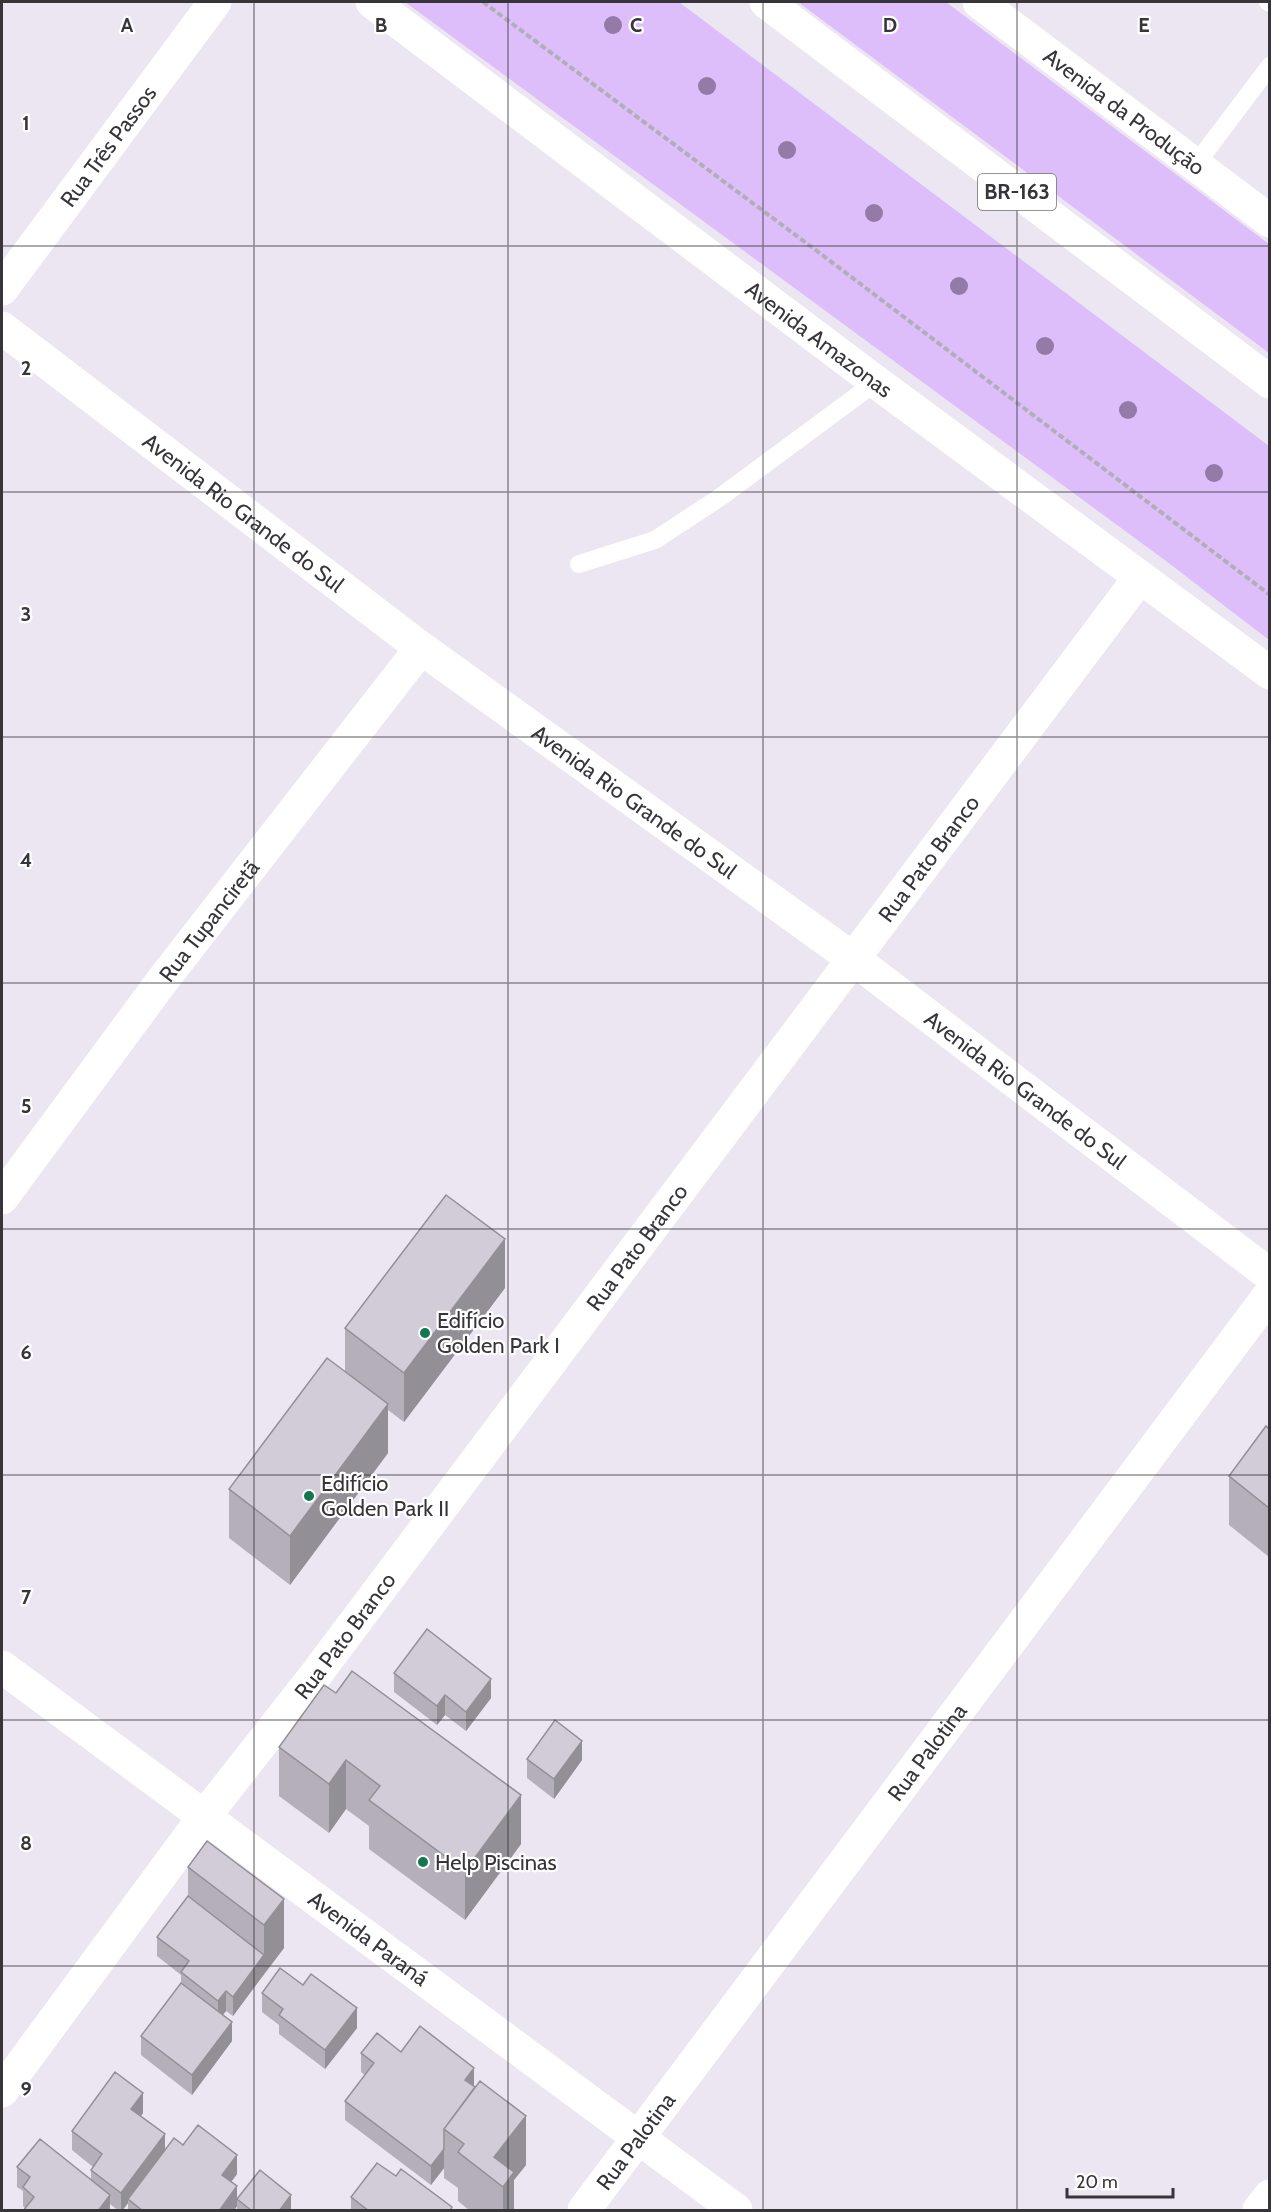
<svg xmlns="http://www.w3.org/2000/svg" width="1271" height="2212" viewBox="0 0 1271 2212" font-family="Cabin,sans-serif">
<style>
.green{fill:#ddbefa}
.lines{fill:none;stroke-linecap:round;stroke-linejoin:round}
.path{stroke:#b2adb7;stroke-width:4;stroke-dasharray:6 3;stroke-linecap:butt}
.service{stroke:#fff;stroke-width:18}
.minor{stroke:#fff;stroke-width:33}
.tertiary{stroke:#fff;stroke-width:33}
.trunk{stroke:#fff;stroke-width:33}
.tree{fill:#937aa7}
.wall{fill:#b4afb9}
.shaded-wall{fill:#928f96}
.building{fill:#d1ccd7;stroke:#928f96;stroke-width:1.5}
.grid{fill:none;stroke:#37353a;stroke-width:1.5;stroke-opacity:0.55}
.poi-dot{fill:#12774f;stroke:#fff;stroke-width:2}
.labels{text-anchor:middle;stroke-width:4.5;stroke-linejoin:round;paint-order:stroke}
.shield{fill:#fff;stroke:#737275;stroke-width:1.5}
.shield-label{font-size:21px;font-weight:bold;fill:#37353a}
.street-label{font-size:22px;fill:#37353a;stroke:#fff}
.poi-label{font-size:22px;fill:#37353a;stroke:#fff;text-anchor:start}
.grid-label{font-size:20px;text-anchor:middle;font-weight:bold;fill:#37353a;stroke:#fff;stroke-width:4.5;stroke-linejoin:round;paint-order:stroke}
</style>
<rect width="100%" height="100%" fill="#ece6f2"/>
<path class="green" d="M405 2H679L1269 446V640L1166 561Z
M798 2H946L1269 244V353Z"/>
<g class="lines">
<path class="path" d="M483 2 821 254 1270 595"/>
<path class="service" d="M1268 2 1270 3
M1196 164 1270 66
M579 564 655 540 719 498 876 382"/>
<g class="minor">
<path id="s1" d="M2 289 215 2"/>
<path id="s2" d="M2 1198 162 981 421 648"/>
<path id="s3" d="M2 2091 203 1818 317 1673 1140 577"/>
<path id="s4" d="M584 2210 1270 1294"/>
<path d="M1259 2210 1270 2196"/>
</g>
<g class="tertiary">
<path id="s5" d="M372 2 876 382 1270 673"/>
<path id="s6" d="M979 2 1270 221"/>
<path id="s7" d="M2 328 421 648 852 958 1270 1275"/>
<path id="s8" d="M2 1667 736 2210"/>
</g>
<path class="trunk" d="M766 2 1270 382"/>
</g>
<g class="tree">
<circle cx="613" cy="25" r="9"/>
<circle cx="707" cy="86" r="9"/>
<circle cx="787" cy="150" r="9"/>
<circle cx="874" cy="213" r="9"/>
<circle cx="959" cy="286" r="9"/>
<circle cx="1045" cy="346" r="9"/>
<circle cx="1128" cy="410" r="9"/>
<circle cx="1214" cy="473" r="9"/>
</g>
<path class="wall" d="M505 1288 404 1422 388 1410V1453L290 1585 229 1538V1489L345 1372V1328Z
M1269 1429V1557L1229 1525V1476Z
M394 1673 491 1698 466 1731 445 1715 437 1725 394 1692Z
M324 1685 521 1844 465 1920 369 1849V1826L346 1809 329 1833 279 1796V1747Z
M527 1759 582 1760 554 1799 527 1778Z
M207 1841 284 1948 233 2016 226 2011 223 2015 232 2041 192 2095 141 2055V2036L181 1983V1975L157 1956V1937L188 1896V1867Z
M262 1993 357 2028 325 2069 279 2034V2025L262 2012Z
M401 2052 474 2086 526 2165 514 2180V2211H470L458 2201V2188L444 2178V2168L431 2185 345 2120V2101L365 2075 361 2072V2053Z
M143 2113 141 2116 165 2150 183 2145 237 2174 231 2182 237 2199 291 2211H237V2206L234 2211H128V2203L122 2211H119L110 2204V2211L25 2208 23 2206V2191L17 2187V2167L91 2179V2170L93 2167 72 2150V2131Z
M396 2176 452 2211H351V2197Z"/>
<path class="shaded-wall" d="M505 1239V1288L404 1422V1373Z
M388 1404V1453L290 1585V1536Z
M491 1679V1698L466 1731V1712Z
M445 1695V1715L437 1725V1706Z
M582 1741V1760L554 1799V1779Z
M346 1760V1809L329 1833V1784Z
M521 1795V1844L465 1920V1871Z
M284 1899V1948L264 1974V1925Z
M264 1955V1974L233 2016V1997Z
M226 1991V2011L218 2020V2001Z
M357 2008V2028L325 2069V2050Z
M232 2022V2041L192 2095V2075Z
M474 2068V2087L465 2080Z
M143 2093V2113L131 2128V2109Z
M526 2116V2165L514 2180V2211H503V2187L494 2157Z
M165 2134V2154L128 2199V2203L122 2211H121V2193Z
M444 2149V2168L431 2185V2166Z
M237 2155V2174L222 2194V2175Z
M237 2186V2206L234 2211H219Z
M110 2195V2211H98Z
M291 2195V2211H279Z"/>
<path class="building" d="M446 1195 505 1239 404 1373 345 1328Z
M327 1358 388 1404 290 1536 229 1489Z
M1266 1426 1269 1429V1508L1229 1476Z
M427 1629 491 1679 466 1712 445 1695 437 1706 394 1673Z
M352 1671 521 1795 465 1871 369 1800 380 1786 346 1760 329 1784 279 1747 324 1685 336 1693Z
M555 1720 582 1741 554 1779 527 1759Z
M207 1841 284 1899 264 1925 188 1867Z
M188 1896 264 1955 233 1997 226 1991 218 2001 181 1972 189 1961 157 1937Z
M280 1968 303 1985 311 1974 357 2008 325 2050 279 2015 283 2009 262 1993Z
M181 1983 232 2022 192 2075 141 2036Z
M420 2026 474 2068 465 2080 475 2087 444 2129V2149L431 2166 345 2101 374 2063 361 2053 377 2033 401 2052Z
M115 2072 143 2093 131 2109 165 2134 121 2193 91 2170 102 2154 72 2131Z
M480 2081 526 2116 494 2157 514 2172 503 2187 458 2152 464 2144 444 2129Z
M198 2125 237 2155 222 2175 237 2186 219 2211H143L128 2199 174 2138 183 2145Z
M40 2139 110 2195 98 2211H23L34 2197 23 2187 30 2177 17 2167Z
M377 2163 396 2176 401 2169 452 2207 450 2211H369L351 2197Z
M260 2170 291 2195 279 2211H252L237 2199Z"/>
<path class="grid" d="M254 2V2210M508 2V2210M763 2V2210M1017 2V2210M2 246H1270M2 492H1270M2 737H1270M2 983H1270M2 1229H1270M2 1475H1270M2 1720H1270M2 1966H1270"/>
<g class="poi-dot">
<circle cx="425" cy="1333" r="6"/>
<circle cx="309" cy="1496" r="6"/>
<circle cx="423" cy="1862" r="6"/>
</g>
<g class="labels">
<rect class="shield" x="978" y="174" width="78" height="36" rx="4.5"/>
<g class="shield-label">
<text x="1017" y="199">BR-163</text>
</g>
<g class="street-label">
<text dy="8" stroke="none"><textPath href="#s6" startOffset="182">Avenida da Produção</textPath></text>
<text dy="8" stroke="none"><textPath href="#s1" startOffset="178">Rua Três Passos</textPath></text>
<text dy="8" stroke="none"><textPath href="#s5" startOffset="560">Avenida Amazonas</textPath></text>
<text dy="8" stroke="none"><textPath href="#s7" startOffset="304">Avenida Rio Grande do Sul</textPath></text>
<text dy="8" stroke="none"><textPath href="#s7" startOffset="790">Avenida Rio Grande do Sul</textPath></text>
<text dy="8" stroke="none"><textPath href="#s3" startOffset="1542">Rua Pato Branco</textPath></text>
<text dy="8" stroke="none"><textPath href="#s2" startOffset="346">Rua Tupanciretã</textPath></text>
<text dy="8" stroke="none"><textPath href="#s7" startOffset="1276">Avenida Rio Grande do Sul</textPath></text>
<text dy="8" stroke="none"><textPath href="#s3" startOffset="1056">Rua Pato Branco</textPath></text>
<text dy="8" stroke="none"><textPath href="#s3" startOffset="570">Rua Pato Branco</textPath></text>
<text dy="8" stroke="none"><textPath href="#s4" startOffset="572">Rua Palotina</textPath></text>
<text dy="8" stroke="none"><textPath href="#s8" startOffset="456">Avenida Paraná</textPath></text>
<text dy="8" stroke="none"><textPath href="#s4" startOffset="86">Rua Palotina</textPath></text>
</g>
<g class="poi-label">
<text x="437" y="1328">Edifício<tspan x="437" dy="25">Golden Park I</tspan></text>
<text x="321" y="1491">Edifício<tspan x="321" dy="25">Golden Park II</tspan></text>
<text x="435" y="1870">Help Piscinas</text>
</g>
</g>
<g class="grid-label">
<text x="127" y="32">A</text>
<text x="381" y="32">B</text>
<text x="636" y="32">C</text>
<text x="890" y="32">D</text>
<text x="1144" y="32">E</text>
<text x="26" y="130">1</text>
<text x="26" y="375">2</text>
<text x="26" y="621">3</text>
<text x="26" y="867">4</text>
<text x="26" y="1113">5</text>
<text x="26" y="1359">6</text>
<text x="26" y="1604">7</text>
<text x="26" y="1850">8</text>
<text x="26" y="2096">9</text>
</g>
<rect width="1271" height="2212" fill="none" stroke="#37353a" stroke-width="6"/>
<path d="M1067 2188v9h106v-9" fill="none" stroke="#37353a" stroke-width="3"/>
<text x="1076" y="2188" font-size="18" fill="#37353a" stroke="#ffffff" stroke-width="4.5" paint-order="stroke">20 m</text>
</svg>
